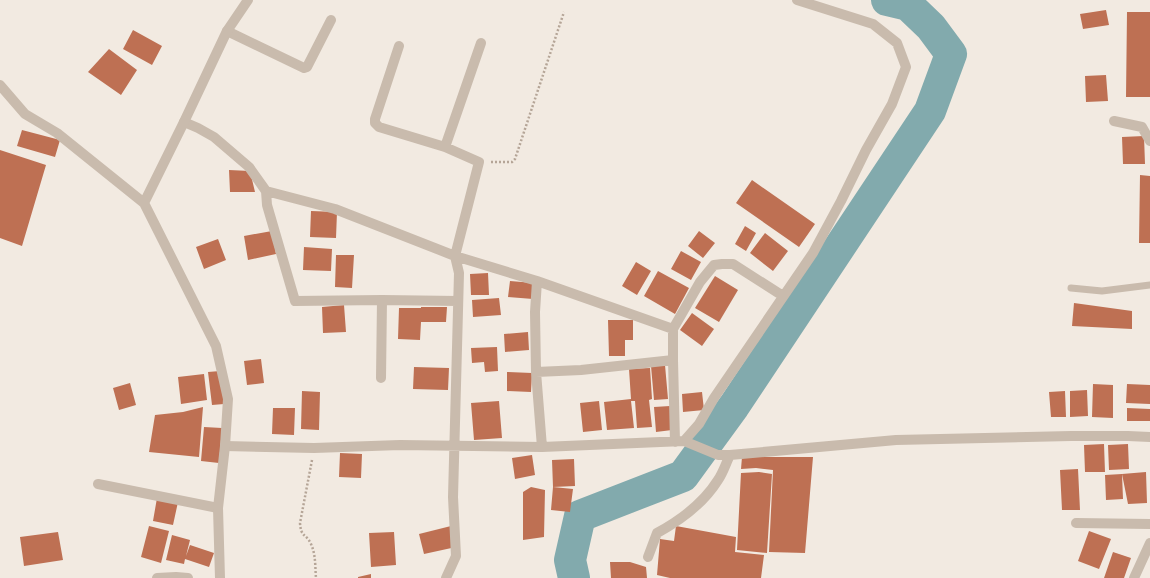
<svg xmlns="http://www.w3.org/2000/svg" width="1150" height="578" viewBox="0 0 1150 578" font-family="Arial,sans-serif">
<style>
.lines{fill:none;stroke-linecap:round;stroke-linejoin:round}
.river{stroke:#82aaad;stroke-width:32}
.building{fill:#be7053}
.path{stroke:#b5a597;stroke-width:2.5;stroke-dasharray:2 2;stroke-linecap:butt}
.service{stroke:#c9bbad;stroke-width:7}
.minor{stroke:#c9bbad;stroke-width:10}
.tertiary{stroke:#c9bbad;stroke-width:10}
</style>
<rect width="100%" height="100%" fill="#f2eae1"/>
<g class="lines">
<path class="river" d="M574 578 570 560 580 516 683 476 734 406 930 111 951 54 931 27 908 5 887 0"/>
</g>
<path class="building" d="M1106 10 1109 25 1083 29 1080 14Z
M1127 12H1150V97H1126Z
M133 30 162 46 152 65 123 49Z
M109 49 137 70 121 95 88 72Z
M1106 75 1108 101 1086 102 1085 76Z
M22 130 60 140 55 157 17 146Z
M1144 136 1145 164H1123L1122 137Z
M0 150 46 165 22 246 0 238Z
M229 170 250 171 255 192H230Z
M1140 175 1150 176V243H1139Z
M752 180 815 224 799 247 736 203Z
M311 211 337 212 336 238 310 237Z
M745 226 756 233 746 251 735 244Z
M272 231 276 254 248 260 244 236Z
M699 231 715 243 703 258 688 246Z
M765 233 788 251 773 271 750 253Z
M218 239 226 260 204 269 196 247Z
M304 247 332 249 331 271 303 270Z
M681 251 701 262 691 280 671 269Z
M336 255H354L352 288 335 287Z
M636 262 651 271 637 295 622 286Z
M658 271 689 288 675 314 644 296Z
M488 273 489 295H471L470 274Z
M715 276 738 290 719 322 695 308Z
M510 281 534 283 533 299 508 297Z
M499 298 501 315 473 317 472 300Z
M1074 303 1132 311V329L1072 326Z
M344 305 346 332 323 333 322 307Z
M421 307H447L446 322H421L420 340 398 339 399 308H421Z
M692 313 714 329 702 346 680 330Z
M608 320H633V340H625V356H609Z
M528 332 529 350 505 352 504 334Z
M497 347 498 371 485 372 484 362 472 363 471 348Z
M261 359 264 383 247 385 244 361Z
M665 365 668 399 654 400 651 366Z
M414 367 449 368 448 390 413 389Z
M650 368 652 399 649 400 652 427 637 428 635 401H631L634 428 607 430 604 402 631 399 629 369Z
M220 371 224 404 212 405 208 372Z
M507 372 532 373 531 392 507 391Z
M204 374 207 400 181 404 178 377Z
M130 383 136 405 119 410 113 388Z
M1093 384 1113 385V418L1092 417Z
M1127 384 1150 385V404L1126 403Z
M1087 390 1088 416 1070 417V391Z
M302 391 320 392 319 430 301 429Z
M1065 391 1066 417H1051L1049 392Z
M702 392 704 410 683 412 682 394Z
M499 401 502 438 474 440 471 403Z
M599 401 602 430 583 432 580 403Z
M670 406 672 430 656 432 654 407Z
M203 407 199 457 149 452 155 415 183 412Z
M273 408H295L294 435 272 434Z
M1127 408 1150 409V421H1127Z
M204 427 222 428 219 463 201 461Z
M1104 444 1105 472H1085L1084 445Z
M1128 444 1129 469 1109 470 1108 445Z
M340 453 362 454 361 478 339 477Z
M532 455 535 475 515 479 512 458Z
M742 457H813L805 553 769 552 773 470 756 468 741 469Z
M574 459 575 486 553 487 552 460Z
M1078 469 1080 510H1062L1060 470Z
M759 472 772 474 767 553 737 550 741 473Z
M1146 472 1147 503 1128 504 1122 474Z
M1122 474 1123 499 1106 500 1105 475Z
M531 487 545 490 544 537 523 540V492Z
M553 487 573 489 570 512 551 510Z
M157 498 178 502 173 525 153 521Z
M149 526 169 531 161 563 141 557Z
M451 526 456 547 424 554 419 534Z
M676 526 736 537 735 552 764 555 761 578H670L657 575 660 539 674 541Z
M1089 531 1111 539 1099 569 1078 561Z
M58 532 63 560 24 566 20 537Z
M394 532 396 565 371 567 369 533Z
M172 535 190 540 186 556 190 545 214 553 209 567 185 559 184 564 166 560Z
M1113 552 1131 558 1124 578H1104Z
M610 562H630L646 567 647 578H611Z
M371 574V578H358V577Z"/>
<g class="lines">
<path class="path" d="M491 162H512L515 159 564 12
M312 460 300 523C301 538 306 533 311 544 316 555 315 567 316 578"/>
<path class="service" d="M1071 288 1102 291 1150 285"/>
<path class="minor" d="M227 31 304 68 307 67 331 20
M1114 121 1142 127 1150 141
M184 122 198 128 214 137 249 167 266 191 335 209 455 256 479 162 445 147 379 127 375 123V119L399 46
M445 147 481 43
M266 191 267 205 295 301 382 300 458 301
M536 372 581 370 673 360
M381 378 382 300
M684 441 699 424 714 398 813 253 841 201 866 150 892 104 906 67 897 43 873 24 797 0
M675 442 673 360V329L700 282 714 265 722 264H733L783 296
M225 446 314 448 400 445 542 447 684 441 718 455H730L896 440 1071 436H1128L1150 437
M542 447 536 372 535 312 537 281 673 329
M98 484 218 508
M1076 523 1150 524
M648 557 657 533C681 520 703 504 718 480 723 473 726 463 730 455
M157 578 176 577 188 578
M446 578 456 556 453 497 459 273 455 256 537 281
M1134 578 1150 543"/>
<path class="tertiary" d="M0 85 25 114 57 133 144 203 216 346 228 399 225 446 218 508 220 578
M144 203 184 122 227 31 248 0"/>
</g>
</svg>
